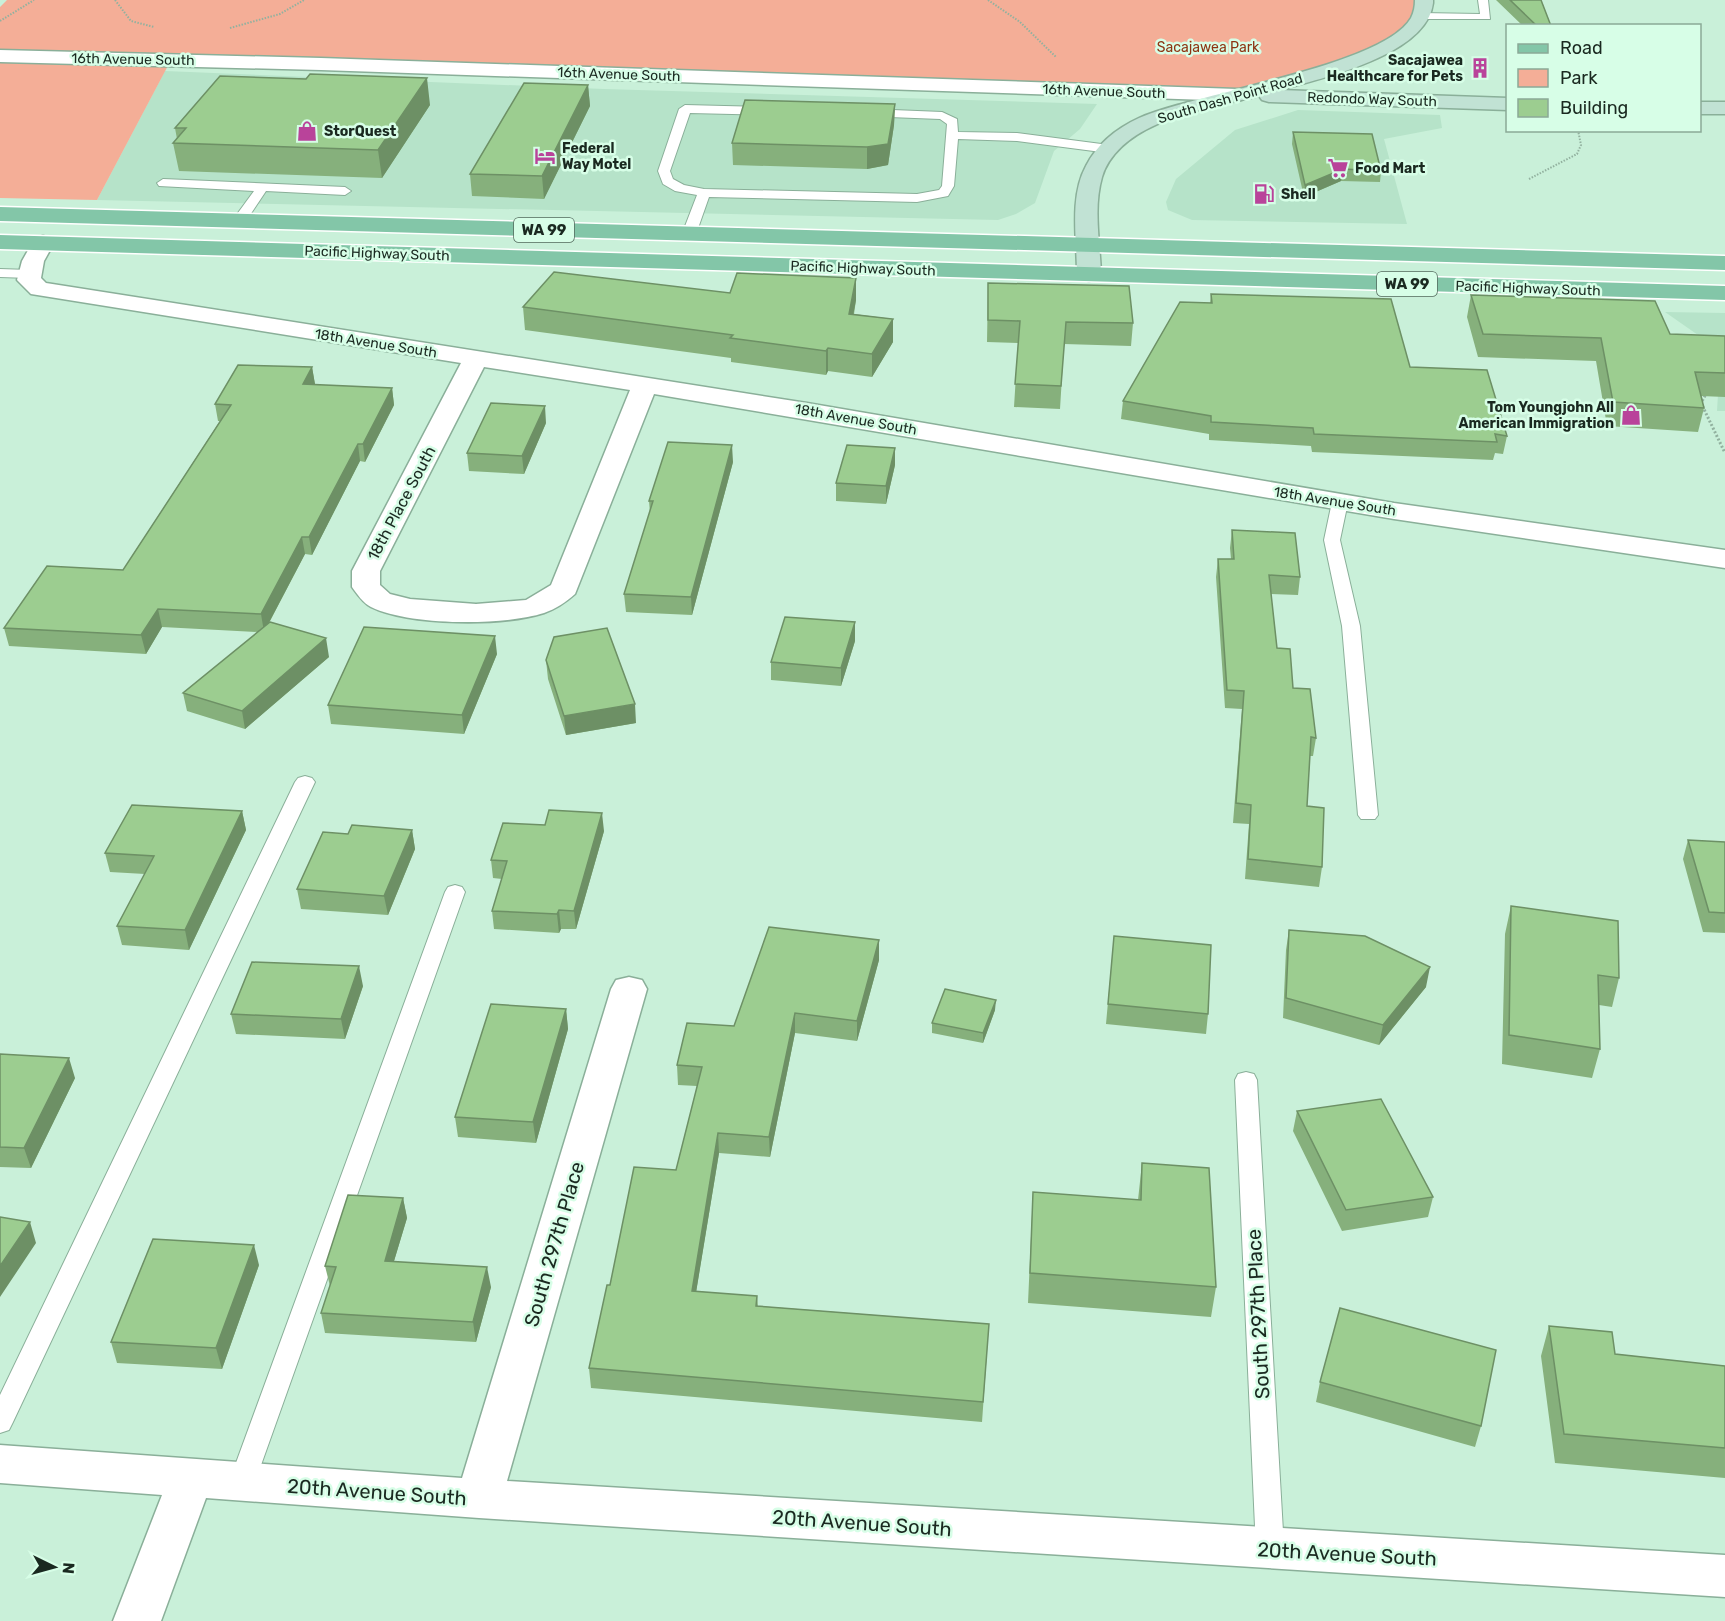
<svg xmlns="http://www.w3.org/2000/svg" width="1725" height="1621" viewBox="0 0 1725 1621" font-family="Rubik,sans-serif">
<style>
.built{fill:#b6e3c9}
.green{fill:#f4ae97}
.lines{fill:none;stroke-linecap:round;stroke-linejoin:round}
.lane-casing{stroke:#8aaf99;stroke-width:2}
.street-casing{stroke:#8aaf99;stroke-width:3}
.secondary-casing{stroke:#8aaf99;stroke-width:3}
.primary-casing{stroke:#fff;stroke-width:3}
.path-far1{stroke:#92b19f;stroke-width:2;stroke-dasharray:1.5 1.5;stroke-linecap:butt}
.path{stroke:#92b19f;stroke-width:3;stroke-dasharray:2 2;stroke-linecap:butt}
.lane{fill:#fff;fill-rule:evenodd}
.street{fill:#fff;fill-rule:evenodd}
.secondary{fill:#c1e2d4;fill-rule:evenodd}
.primary{fill:#83c6a8;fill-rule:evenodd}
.wall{fill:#86b07c}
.shaded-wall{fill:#6d9065}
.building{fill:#9ccd90;stroke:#6d9065;stroke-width:1.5}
.labels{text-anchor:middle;stroke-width:5;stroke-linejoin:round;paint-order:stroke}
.far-park-label{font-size:14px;fill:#8d3412;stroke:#d7fee7}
.far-street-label{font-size:14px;fill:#1a2920;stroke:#d7fee7}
.far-poi-label{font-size:14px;font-weight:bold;fill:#1a2920;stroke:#d7fee7;text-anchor:start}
.shield{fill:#d7fee7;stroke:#53695c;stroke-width:1.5}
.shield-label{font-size:15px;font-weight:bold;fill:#1a2920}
.street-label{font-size:16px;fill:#1a2920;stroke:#d7fee7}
.near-street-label{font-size:20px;fill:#1a2920;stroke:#d7fee7}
</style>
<rect width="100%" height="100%" fill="#c9f0d9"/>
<path class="built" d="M165 71 604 89 1097 104 1080 129 1054 151 1035 203 1016 214 998 220 97 200Z
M1298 110 1440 115 1442 128 1384 139 1407 224 1192 220 1168 210 1166 202 1176 179 1235 130Z
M1665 312 1725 313V411H1717L1719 378 1708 342Z"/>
<path class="green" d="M7 0H1424L1423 12 1388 44 1256 91 171 60 97 200 0 198V7Z"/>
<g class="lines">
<g class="lane-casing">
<path id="lane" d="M1478 0H1488L1490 19H1421L1416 16 1421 13 1480 14Z
M685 105 769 107 775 111 769 115 690 113 670 171 673 179 684 185 704 189 917 194 939 190 942 186 947 124 940 119 864 116V110L868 109 942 112 957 119 958 132 1017 133 1109 145 1115 149 1109 153 1017 141 958 139 954 186 948 196 917 202 709 197 696 234 689 238 682 234 697 195 675 191 663 184 658 171 679 109Z
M163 179 345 187 351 191 345 195 266 191 244 224 239 225 232 221 254 191 159 186 157 183Z
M0 269 29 270 36 274 29 278 0 277Z
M1340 497 1348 502 1340 540 1360 626 1378 815 1375 819H1361L1358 815 1342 626 1324 540 1332 502Z
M305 776 312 778 315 782 13 1422 9 1430 0 1433V1395L295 782 298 778Z
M455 885 462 887 465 892 255 1482 251 1490 242 1493 233 1490 229 1482 445 892 448 887Z
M1246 1072 1254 1074 1257 1080 1284 1549 1280 1557 1270 1561 1260 1557 1256 1549 1235 1080 1238 1074Z"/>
</g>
<g class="street-casing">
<path id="street" d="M0 50 321 58 1237 89 1244 91 1247 95 1244 99 1237 101 321 70 0 62Z
M43 236 51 238 54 243 44 261 41 278 46 283 807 403 1394 503 1725 550V568L1394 519 654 394 575 594C566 602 556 609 544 613 503 626 410 626 371 607 363 603 357 594 352 587V571L461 363 31 294 17 280 22 261 35 238ZM484 367 630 390 551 585 526 600 476 604 410 599 390 594 380 585V571Z
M629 977 642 980 647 989 507 1481 1725 1555V1597L479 1518 206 1498 161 1621H113L162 1495 0 1483V1445L462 1478 611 989 616 980Z"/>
</g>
<g class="secondary-casing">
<path id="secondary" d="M1415 0H1433V3C1427 55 1323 78 1280 90L1508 98V110L1269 102 1262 100 1259 96C1209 108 1120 120 1102 177 1093 208 1100 243 1101 274L1097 279 1089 281 1081 279 1077 274C1077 240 1069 197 1086 166 1097 144 1117 128 1139 118 1195 93 1384 66 1411 18 1414 12 1415 6 1415 0Z
M1700 102H1725V114H1700Z"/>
</g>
<g class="primary-casing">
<path id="primary" d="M0 207 1725 256V270L0 221Z
M0 235 1725 286V300L0 249Z"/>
</g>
<path class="path-far1" d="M115 0 131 21 154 27
M988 0 1020 22 1056 57
M0 21 34 0
M230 28 280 14 304 0
M1529 179 1577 154 1581 145 1578 130"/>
<path class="path" d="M1707 392 1701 403 1725 453"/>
<use href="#lane" class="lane"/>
<use href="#street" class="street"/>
<use href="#secondary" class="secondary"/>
<use href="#primary" class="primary"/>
</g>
<path class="wall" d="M1496 0H1541L1551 26H1523Z
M588 85 590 106 544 199 472 196 470 174Z
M895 104 894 125 888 165 867 169 733 165 732 143Z
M430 105 382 178 179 171 173 143 177 139 175 128Z
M1293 132 1381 171 1380 182 1341 181 1304 197 1292 144Z
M988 283 1133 323 1131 346 1064 344 1060 409 1014 407 1018 343 987 342Z
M730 293 856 300 854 314 893 319V342L872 377 828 371 826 375 731 362V358L525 330 523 307Z
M1211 294 1410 367 1507 436 1503 454 1495 453 1493 460 1312 452 1311 446 1209 440V434L1121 419 1123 401 1210 303Z
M1471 295 1670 334 1725 336V397L1701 396 1704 408 1698 432 1607 426 1596 361 1478 357 1467 317Z
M312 367 315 385 392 388 394 405 365 462 360 461 312 555 305 554 269 623 329 657 245 729 187 711 183 693 258 632 162 627 146 654 9 646 4 628 123 570 220 421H218L215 404Z
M546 423 524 474 469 471 467 453Z
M733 462 692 615 626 612 624 594 650 513 649 501Z
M895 465 886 504 836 501V483Z
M1232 530 1300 577 1298 595 1271 594 1277 648 1293 688 1316 738 1313 756H1310L1307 806 1322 867 1319 887 1245 879 1249 824 1233 823 1242 709 1225 708 1216 577 1218 559H1231L1230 548Z
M855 641 841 686 771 680V662Z
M497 654 464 734 331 724 328 705Z
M546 660 636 723 566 735 548 679Z
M242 811 246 830 189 950 122 945 117 926 145 874 110 872 105 853Z
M412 830 415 849 388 915 301 909 297 889 348 834Z
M604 831 576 929H561L559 933 494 929 492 911 502 879 493 878 491 860Z
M1688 840 1725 842V933L1703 932 1683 859Z
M1511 906 1619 978 1612 1007 1599 1005 1600 1049 1592 1078 1502 1064 1505 934Z
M1289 930 1426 987 1379 1045 1283 1018 1286 950Z
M1114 936 1208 1014 1206 1034 1106 1024Z
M879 940V960L857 1041 795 1033 770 1157 719 1153 696 1292 757 1296 758 1306 989 1324 982 1422 591 1388 589 1368 610 1285 676 1170 697 1086 678 1085 677 1065 734 1026Z
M363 986 345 1039 236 1034 231 1014Z
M566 1009 568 1029 536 1143 458 1137 455 1117Z
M995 1010 983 1043 932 1033V1023Z
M0 1054 75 1078 31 1168 0 1167Z
M1297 1111 1433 1197 1428 1217 1342 1231 1293 1131Z
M1142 1163 1216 1287 1211 1317 1028 1303 1033 1192 1138 1200Z
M403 1198 407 1218 394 1261 491 1287 476 1342 325 1333 321 1313 330 1286 325 1266Z
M259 1265 222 1369 117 1363 111 1342Z
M1549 1326 1615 1354 1725 1366V1478L1555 1463 1541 1356Z
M1320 1382 1481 1426 1475 1447 1316 1402Z"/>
<path class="shaded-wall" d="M427 78 430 105 382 178 378 150Z
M588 85 590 106 544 199 542 176Z
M895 104 894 125 888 165 867 169V147Z
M1343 169 1341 181 1304 197 1305 185Z
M856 278V300L849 337V314Z
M893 319V342L872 377V354Z
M828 348V371L826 375V351Z
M312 367 315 384 306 401 303 384Z
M392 388 394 405 365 462 363 444Z
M545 406 546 423 524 474 522 456Z
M358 444 360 461 312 555 309 537Z
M732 445 733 462 692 615 691 597Z
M895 448V465L886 504V486Z
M302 537 305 554 264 632 261 614Z
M158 609 162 627 146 654 141 635Z
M855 622V641L841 686V668Z
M495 636 497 654 464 734 462 715Z
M326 638 329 657 245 729 242 711Z
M635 704 636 723 566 735 564 716Z
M242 811 246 830 189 950 185 930Z
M602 813 604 831 576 929 574 911Z
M412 830 415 849 388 915 384 896Z
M559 910 561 929 559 933 557 914Z
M879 940V960L857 1041V1021Z
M359 966 363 986 345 1039 341 1019Z
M1430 967 1426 987 1379 1045 1383 1025Z
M996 1000 995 1010 983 1043V1033Z
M566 1009 568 1029 536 1143 533 1122Z
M795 1013V1033L770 1157 769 1137Z
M69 1058 75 1078 31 1168 24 1148Z
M718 1133 719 1153 693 1311 692 1291Z
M403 1198 407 1218 388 1281 385 1261Z
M30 1222 36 1243 0 1297V1266Z
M254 1245 259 1265 222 1369 216 1348Z
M487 1267 491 1287 476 1342 473 1322Z"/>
<path class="building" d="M1510 0H1541L1551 26H1537Z
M310 74 427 78 378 150 173 143 186 128H175L220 76 306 79Z
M524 83 588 85 542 176 470 174Z
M745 100 895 104 888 144 867 147 732 143Z
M1293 132 1372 134 1381 171 1343 169 1305 185Z
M554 272 730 293 737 273 856 278 849 314 893 319 872 354 828 348 826 351 730 338 733 335 523 307Z
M988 283 1129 286 1133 323 1066 322 1061 386 1015 384 1020 321 988 320Z
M1211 294 1391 299 1410 367 1487 370 1507 436 1495 434 1497 442 1314 434 1313 428 1211 422V416L1123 401 1180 302 1212 303Z
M1471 295 1655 301 1670 334 1725 336V373L1695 372 1704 408 1613 402 1601 338 1483 334Z
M238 365 312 367 303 384 392 388 363 444H358L309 537H302L261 614 158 609 141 635 4 628 47 566 123 570 231 405 215 404Z
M491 403 545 406 522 456 467 453Z
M668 442 732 445 691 597 624 594 653 501H649Z
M847 445 895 448 886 486 836 483Z
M1232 530 1295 533 1300 577 1269 575 1277 648 1290 649 1293 688 1310 689 1316 738 1311 737 1307 806 1324 808 1322 867 1248 859 1251 805 1236 803 1244 691 1227 690 1218 559H1234Z
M785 617 855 622 841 668 771 662Z
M270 622 326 638 242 711 183 693Z
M364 627 495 636 462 715 328 705Z
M607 628 635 704 564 716 546 660 554 637Z
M132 805 242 811 185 930 117 926 154 856 105 853Z
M549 810 602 813 574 911 559 910 557 914 492 911 507 861 491 860 503 823 545 825Z
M352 825 412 830 384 896 297 889 323 832 348 834Z
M1688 840 1725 842V913L1709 912Z
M1511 906 1618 921 1619 978 1598 975 1600 1049 1509 1035Z
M769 927 879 940 857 1021 795 1013 769 1137 718 1133 692 1291 757 1296 756 1306 989 1324 983 1402 589 1368 607 1285H610L634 1167 676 1170 702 1067 677 1065 687 1023 734 1026Z
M1289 930 1365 936 1430 967 1383 1025 1286 998Z
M1114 936 1211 945 1208 1014 1108 1004Z
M252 962 359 966 341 1019 231 1014Z
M945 989 996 1000 983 1033 932 1023Z
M491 1004 566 1009 533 1122 455 1117Z
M0 1054 69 1058 24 1148 0 1147Z
M1381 1099 1433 1197 1346 1210 1297 1111Z
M1142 1163 1209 1168 1216 1287 1030 1273 1033 1192 1141 1200Z
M348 1195 403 1198 385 1261 487 1267 473 1322 321 1313 336 1267 325 1266Z
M0 1217 30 1222 0 1266Z
M153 1239 254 1245 216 1348 111 1342Z
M1340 1308 1496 1350 1481 1426 1320 1382Z
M1549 1326 1612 1332 1615 1354 1725 1366V1448L1564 1434Z"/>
<defs>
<g id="building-bare" transform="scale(1.62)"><path d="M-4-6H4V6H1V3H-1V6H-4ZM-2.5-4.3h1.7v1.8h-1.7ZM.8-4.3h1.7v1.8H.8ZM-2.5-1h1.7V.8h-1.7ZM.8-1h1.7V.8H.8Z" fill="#b9439a" stroke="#d7fee7" stroke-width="2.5" paint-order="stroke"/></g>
<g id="shop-bare" transform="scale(1.62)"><path d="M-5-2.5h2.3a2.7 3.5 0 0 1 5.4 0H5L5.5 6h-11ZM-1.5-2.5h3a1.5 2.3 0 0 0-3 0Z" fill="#b9439a" stroke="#d7fee7" stroke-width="2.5" paint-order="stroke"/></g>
<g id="hotel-bare" transform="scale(1.62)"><path d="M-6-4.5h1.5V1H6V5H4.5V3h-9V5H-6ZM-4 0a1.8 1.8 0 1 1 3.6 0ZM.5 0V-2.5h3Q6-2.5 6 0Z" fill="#b9439a" stroke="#d7fee7" stroke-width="2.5" paint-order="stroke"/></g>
<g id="supermarket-bare" transform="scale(1.62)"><path d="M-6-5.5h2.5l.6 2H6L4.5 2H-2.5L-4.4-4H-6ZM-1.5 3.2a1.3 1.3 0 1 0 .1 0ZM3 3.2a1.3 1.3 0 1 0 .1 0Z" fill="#b9439a" stroke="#d7fee7" stroke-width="2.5" paint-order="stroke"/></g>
<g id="fuel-bare" transform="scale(1.62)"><path d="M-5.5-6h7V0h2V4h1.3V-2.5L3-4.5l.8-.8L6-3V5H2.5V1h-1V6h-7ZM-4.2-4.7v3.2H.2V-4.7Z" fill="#b9439a" stroke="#d7fee7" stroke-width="2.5" paint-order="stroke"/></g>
</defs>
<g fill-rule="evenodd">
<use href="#building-bare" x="1480" y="68"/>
<use href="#shop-bare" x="307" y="131"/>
<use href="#hotel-bare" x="545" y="156"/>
<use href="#supermarket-bare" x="1338" y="168"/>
<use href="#fuel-bare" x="1264" y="194"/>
<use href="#shop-bare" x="1631" y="415"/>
</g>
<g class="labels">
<g class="far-park-label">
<text x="1208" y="52">Sacajawea Park</text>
</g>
<g class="far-street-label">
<text transform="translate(133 59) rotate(1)" y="5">16th Avenue South</text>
<text transform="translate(619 74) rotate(2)" y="5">16th Avenue South</text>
<text transform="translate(1104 91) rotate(2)" y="5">16th Avenue South</text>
<text transform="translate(1230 98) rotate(-16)" y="5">South Dash Point Road</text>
<text transform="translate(1372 99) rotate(2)" y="5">Redondo Way South</text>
<text transform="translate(377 253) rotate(2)" y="5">Pacific Highway South</text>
<text transform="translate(863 268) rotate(2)" y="5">Pacific Highway South</text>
<text transform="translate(1528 288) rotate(2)" y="5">Pacific Highway South</text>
<text transform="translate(376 343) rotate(9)" y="5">18th Avenue South</text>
<text transform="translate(856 419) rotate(10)" y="5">18th Avenue South</text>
<text transform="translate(1335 501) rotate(9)" y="5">18th Avenue South</text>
</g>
<g class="far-poi-label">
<text x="1463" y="65" text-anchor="end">Sacajawea<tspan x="1463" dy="16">Healthcare for Pets</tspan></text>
<text x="324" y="136">StorQuest</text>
<text x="562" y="153">Federal<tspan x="562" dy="16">Way Motel</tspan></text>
<text x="1355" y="173">Food Mart</text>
<text x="1281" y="199">Shell</text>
<text x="1614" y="412" text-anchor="end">Tom Youngjohn All<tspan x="1614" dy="16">American Immigration</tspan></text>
</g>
<g class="shield">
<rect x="514" y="218" width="60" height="24" rx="4.5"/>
<rect x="1377" y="272" width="60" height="24" rx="4.5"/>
</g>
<g class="shield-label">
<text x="544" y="235">WA 99</text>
<text x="1407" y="289">WA 99</text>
</g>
<g class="street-label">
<text transform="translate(401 503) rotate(-62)" y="6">18th Place South</text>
</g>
<g class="near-street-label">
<text transform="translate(554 1244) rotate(-74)" y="7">South 297th Place</text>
<text transform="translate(1258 1314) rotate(-93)" y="7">South 297th Place</text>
<text transform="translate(377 1492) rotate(4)" y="7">20th Avenue South</text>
<text transform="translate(862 1523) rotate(4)" y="7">20th Avenue South</text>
<text transform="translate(1347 1554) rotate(3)" y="7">20th Avenue South</text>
</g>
</g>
<rect x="1506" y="24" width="195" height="108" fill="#d7fee7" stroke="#8ba997" stroke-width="1.5"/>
<rect x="1518" y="44" width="30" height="9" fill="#83c6a8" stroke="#8ba997" stroke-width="1.5"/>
<text x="1560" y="54" font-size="18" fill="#1a2920">Road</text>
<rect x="1518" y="69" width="30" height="18" fill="#f4ae97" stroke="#8ba997" stroke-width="1.5"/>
<text x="1560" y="84" font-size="18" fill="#1a2920">Park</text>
<rect x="1518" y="99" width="30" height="18" fill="#9ccd90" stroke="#8ba997" stroke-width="1.5"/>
<text x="1560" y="114" font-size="18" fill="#1a2920">Building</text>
<g transform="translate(54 1567) rotate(95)" stroke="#d7fee7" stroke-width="4.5" paint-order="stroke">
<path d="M0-4.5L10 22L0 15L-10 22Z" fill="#1a2920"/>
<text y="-9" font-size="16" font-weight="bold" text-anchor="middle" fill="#1a2920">N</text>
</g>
</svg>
